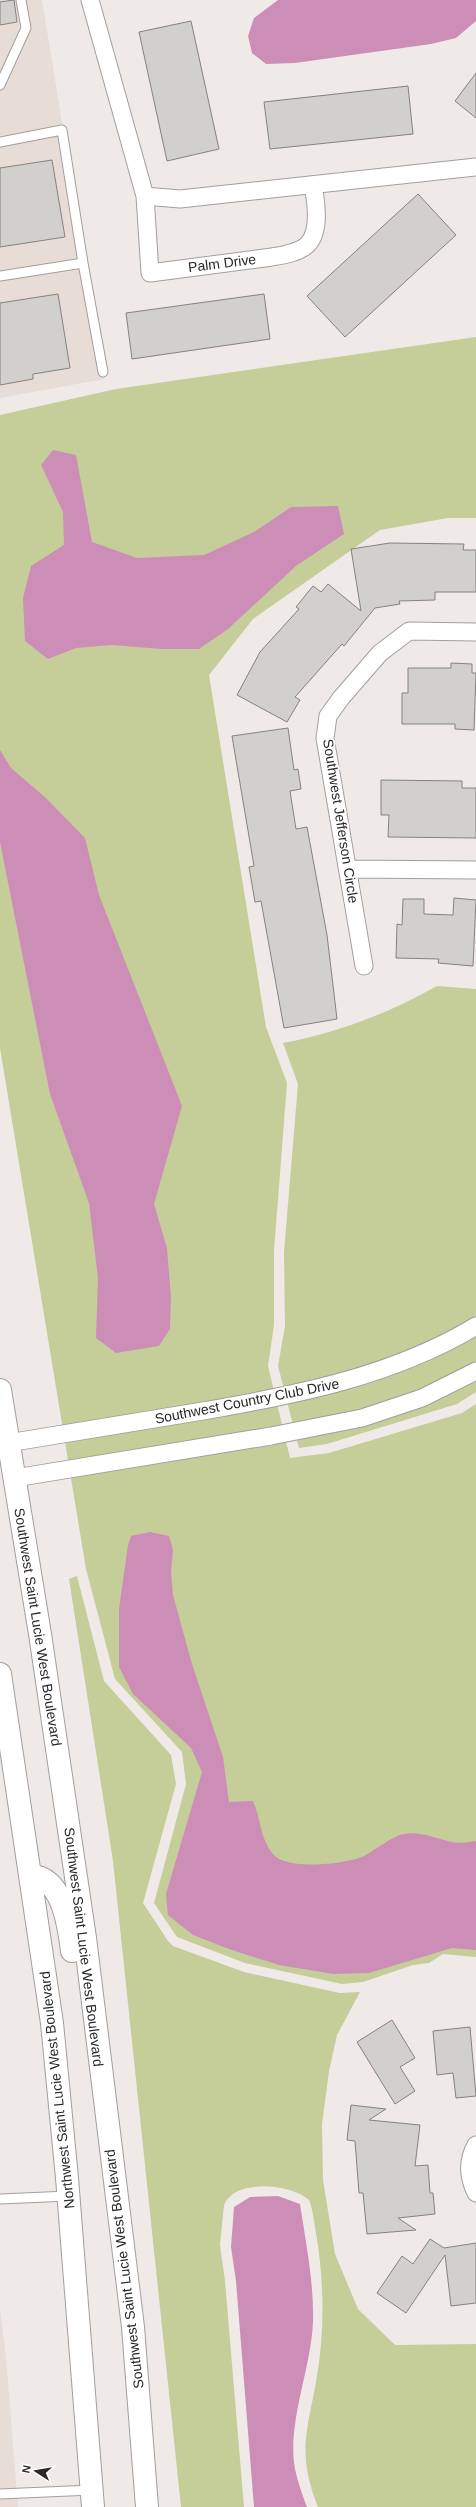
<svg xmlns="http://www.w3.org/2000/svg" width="476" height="2507" viewBox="0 0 476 2507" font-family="Helvetica,sans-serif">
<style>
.built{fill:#e8dcd6}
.green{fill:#c5cd99}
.water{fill:#cc8eb7}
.building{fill:#d2d0cc;stroke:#84827f}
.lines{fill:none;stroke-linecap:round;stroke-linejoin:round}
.lane-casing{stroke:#a29e9c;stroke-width:11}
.street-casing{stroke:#a29e9c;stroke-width:19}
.secondary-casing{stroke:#a29e9c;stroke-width:24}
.lane{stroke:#fff;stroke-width:9}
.street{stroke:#fff;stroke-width:17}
.secondary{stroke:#fff;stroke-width:22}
.labels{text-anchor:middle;stroke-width:4;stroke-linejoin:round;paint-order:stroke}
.street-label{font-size:14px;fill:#292727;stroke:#fff}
</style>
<rect width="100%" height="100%" fill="#efeae8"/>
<path class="built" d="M0 0H42L104 379 0 398Z
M0 2309 6 2357 18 2507H0Z"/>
<path class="green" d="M476 337V518H448L380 530 253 619 209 675 266 1027 287 1083 274 1251V1325L268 1366 290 1458 329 1453 462 1413 476 1404V1957L443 1954 429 1963 413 1965 363 1982 342 1984 245 1963 177 1937 154 1903 186 1784 182 1752 115 1679 86 1569 0 1048V415L116 389Z
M437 986 476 989V1392L457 1404 327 1444 299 1448 278 1366 285 1326 284 1252 298 1084 283 1043C337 1033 389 1013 437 986Z
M77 1576 104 1681 171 1755 176 1784 143 1903 168 1941 173 1946 244 1972 340 1993 360 1992 337 2035 329 2071 322 2124 323 2180 335 2254 358 2309 395 2345 476 2344V2507H318C296 2452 308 2430 317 2376 325 2328 324 2281 316 2233 314 2222 313 2210 309 2200 291 2184 235 2178 224 2205L220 2245 225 2281 244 2507H181L113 1861 69 1579Z"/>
<path class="water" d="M278 0H476V21L456 38 431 44 295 63 266 64 252 53 248 36 254 18Z
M53 450 76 455 92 542 137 558 204 555 254 532 291 507 338 506 344 534 296 566 228 629 199 649H162L112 645 76 648 48 659 25 641 23 598 31 566 64 545 63 512 41 465Z
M0 750 11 768 46 798 85 838 99 895 182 1106 154 1204 167 1248 171 1297 170 1329 159 1346 116 1353 96 1338 98 1278 89 1203 50 1094 0 842Z
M150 1532 169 1536 173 1550 171 1572 173 1595 192 1664 223 1757 229 1802 253 1801C261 1819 260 1839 273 1854 286 1871 347 1864 364 1856 374 1851 394 1835 404 1834 421 1831 436 1839 452 1842 459 1844 468 1842 476 1841V1950L452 1948 369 1973 334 1974 279 1965 229 1949 193 1935 168 1915 166 1894 202 1772 191 1748 133 1694 119 1667V1609L128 1545 131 1536Z
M278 2196 300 2204C306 2244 314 2282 313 2322 311 2368 289 2418 294 2463 296 2477 302 2494 307 2507H254L236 2281 231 2247 234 2207 250 2197Z"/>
<path class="building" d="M14 0 17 22 0 25V2Z
M191 21 219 149 167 161 139 32Z
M476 73V118L455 101Z
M408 86 413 134 270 149 264 102Z
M52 160 65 237 0 247V168Z
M418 194 456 235 345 337 307 296Z
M58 294 70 368 33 374V379L0 385V303Z
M264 294 270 339 132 359 126 313Z
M390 543 464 544 463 550H476V592H435V600L399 601 400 604 375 608 344 646 342 644 295 697 300 700 287 722 237 695 260 652 299 609 296 607 313 586 321 592 328 584 361 611 351 549Z
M451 663 472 664V673H476L474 730 455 729V724H402V693H408V668H451Z
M288 728 294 770 298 769 301 789 290 791 296 829 307 827 327 935 337 1019 284 1028 261 901 255 902 249 867 254 866 232 736Z
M381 780 462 781V788H476V838L388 837 389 815H381Z
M454 898 476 900 473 966 438 963 439 959 396 958 397 924 402 925 403 899H424V914L453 915Z
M392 2020 415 2058 400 2067 415 2091 395 2104 357 2042Z
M470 2027 476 2096 456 2098 453 2073 437 2075 433 2031Z
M351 2105 386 2109 369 2120 420 2125 415 2166 428 2165 430 2193H433L435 2214 398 2218 416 2230 367 2234 363 2193H359L355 2141 347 2140Z
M430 2239 444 2248 476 2243V2303L451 2306 445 2255 406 2313 377 2293 402 2256 413 2264Z"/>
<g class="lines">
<g class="lane-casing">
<path id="lane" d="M0 85 26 28 21 0
M0 142 62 130 83 263
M0 276 83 263 103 372
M0 2199 69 2196
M0 2494 92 2490"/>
</g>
<g class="street-casing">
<path id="street" d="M90 0 145 196 180 199 476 167
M145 196 150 273 272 257C283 255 298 253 307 245 321 232 316 201 313 185
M349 869 476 870
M364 966 325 738 328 716 341 698 380 653 409 631 476 632
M8 1443C73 1432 138 1422 203 1411 296 1395 393 1376 476 1326
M15 1478 271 1436 362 1418 422 1398 476 1371
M476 2145C467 2161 468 2177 476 2193"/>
</g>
<g class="secondary-casing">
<path id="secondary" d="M0 1390 40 1634 85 1938 133 2327 147 2507
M0 1674 52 2023 67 2178 93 2507
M31 1876C63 1877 69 1927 72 1951"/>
</g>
<use href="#lane" class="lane"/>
<use href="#street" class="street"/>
<use href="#secondary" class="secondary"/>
</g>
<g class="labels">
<g class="street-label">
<text transform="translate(222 263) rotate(-7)" y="5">Palm Drive</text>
<text transform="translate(341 821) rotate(81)" y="5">Southwest Jefferson Circle</text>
<text transform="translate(247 1401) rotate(-11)" y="5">Southwest Country Club Drive</text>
<text transform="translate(38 1627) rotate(81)" y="5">Southwest Saint Lucie West Boulevard</text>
<text transform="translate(84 1947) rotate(83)" y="5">Southwest Saint Lucie West Boulevard</text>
<text transform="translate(57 2090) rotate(-96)" y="5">Northwest Saint Lucie West Boulevard</text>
<text transform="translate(124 2269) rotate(-97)" y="5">Southwest Saint Lucie West Boulevard</text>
</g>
</g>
<g transform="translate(36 2471) rotate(282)" stroke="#ffffff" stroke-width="3" paint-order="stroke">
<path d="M0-3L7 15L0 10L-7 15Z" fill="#292727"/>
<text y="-6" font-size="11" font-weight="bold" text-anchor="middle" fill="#292727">N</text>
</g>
</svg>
